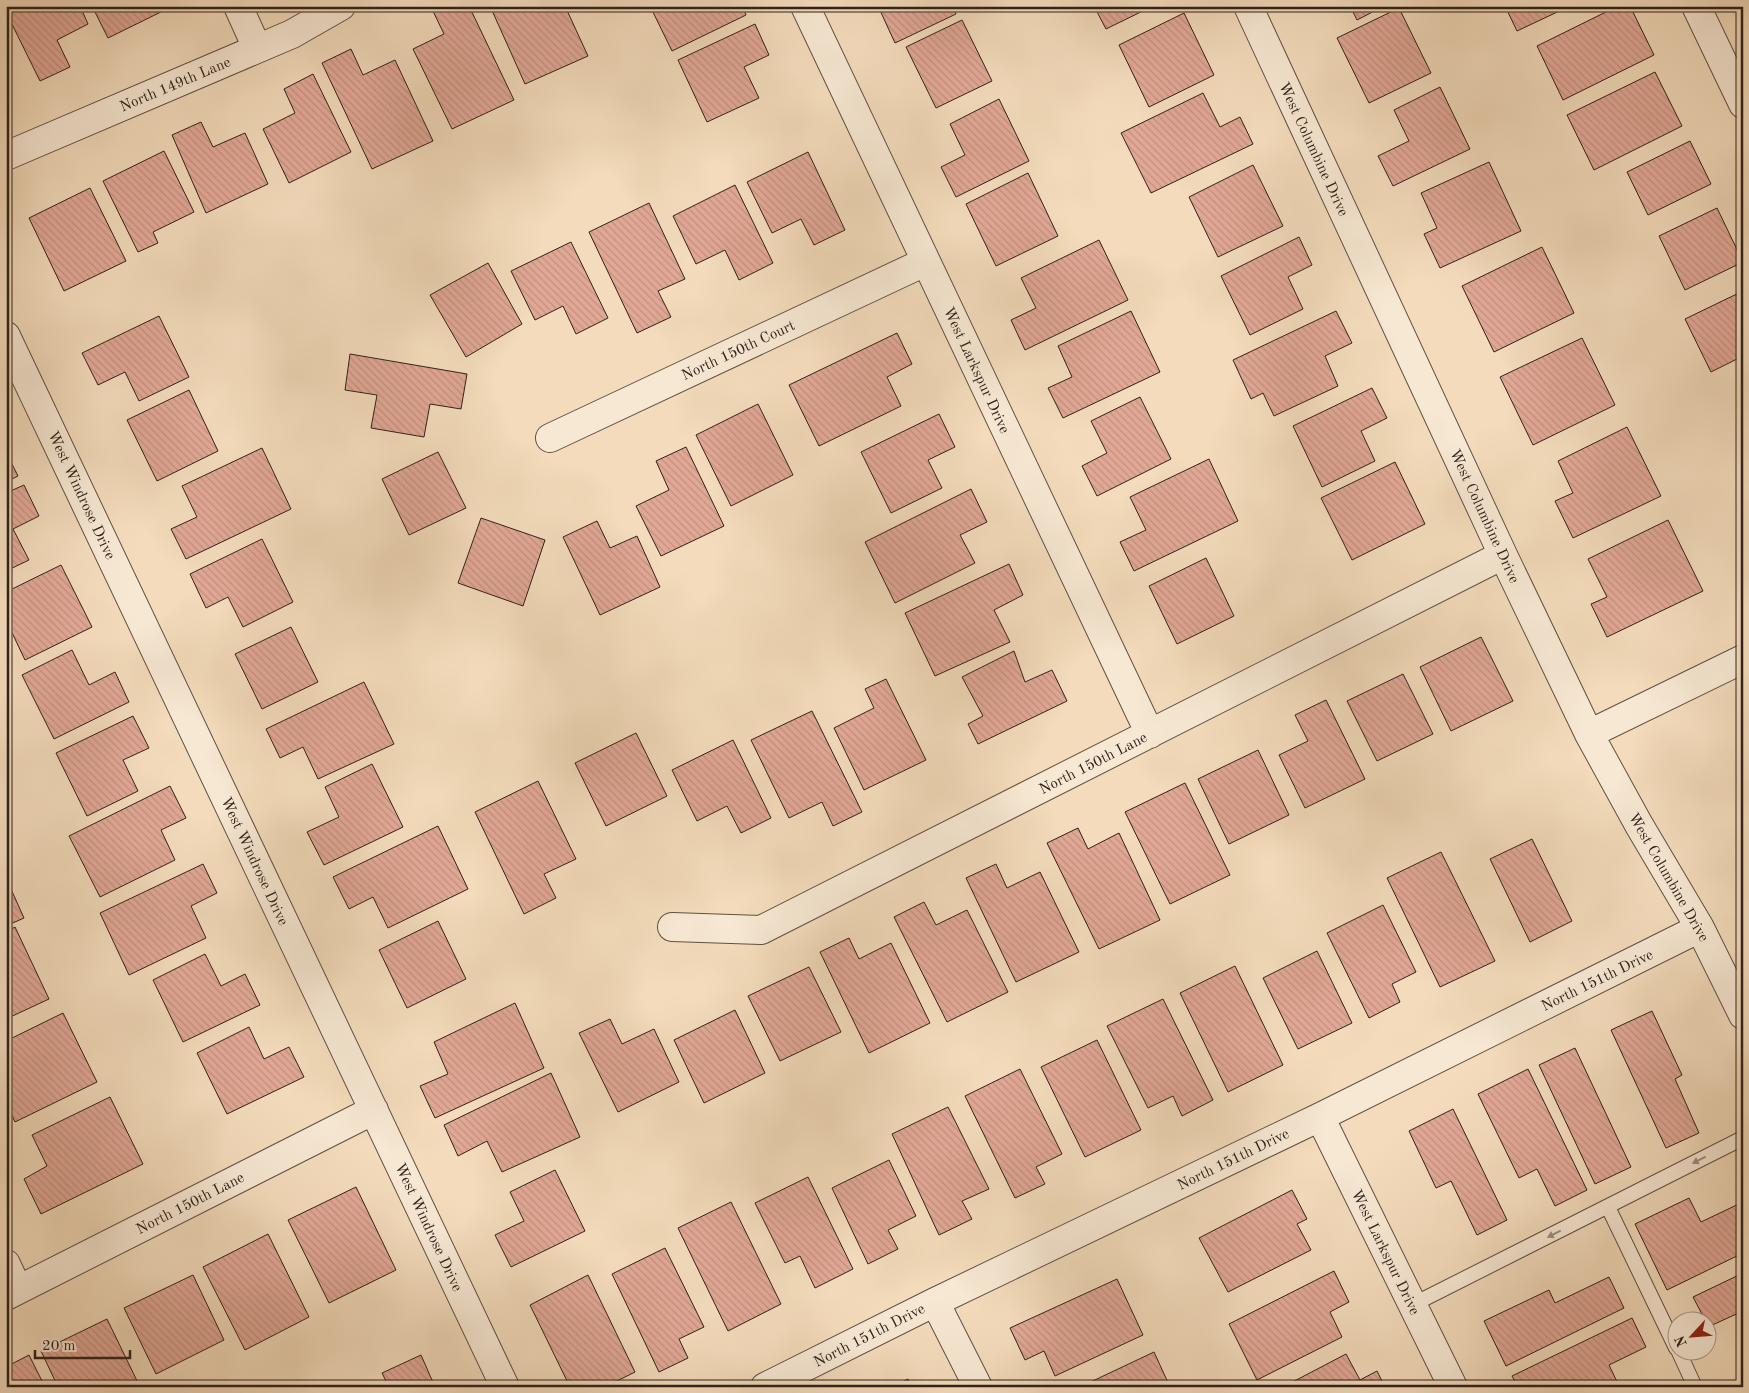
<svg xmlns="http://www.w3.org/2000/svg" width="1749" height="1393" viewBox="0 0 1749 1393" font-family="'Old Standard TT',serif">
<style>
.building{fill:url(#building-back-hatch);stroke:#2f211c}
.lines{fill:none;stroke-linecap:round;stroke-linejoin:round}
.lane-casing{stroke:#605044;stroke-width:16}
.street-casing{stroke:#605044;stroke-width:30}
.lane{stroke:#f7e8d3;stroke-width:14}
.street{stroke:#f7e8d3;stroke-width:28}
.oneway{fill:#9d8e81}
.labels{text-anchor:middle;stroke-width:4;stroke-linejoin:round;paint-order:stroke}
.street-label{font-size:15px;fill:#2f211c;stroke:#f7e8d3}
</style>
<defs>
<pattern id="building-back-hatch" width="6" height="6" patternUnits="userSpaceOnUse" patternTransform="scale(1.25)"><rect width="6" height="6" fill="#e2a896"/><path d="M-1 5l2 2M0 0l6 6M5-1l2 2" fill="none" stroke="#c29081"/></pattern>
</defs>
<rect width="100%" height="100%" fill="#f3dbbb"/>
<filter id="stains"><feTurbulence type="fractalNoise" baseFrequency=".004" numOctaves="4"/><feColorMatrix values="0 0 0 0 .2 0 0 0 0 .09 0 0 0 0 .02 0 0 0 .5 -.17"/></filter>
<radialGradient id="worn" r=".72"><stop offset=".6" stop-color="#630" stop-opacity="0"/><stop offset="1" stop-color="#630" stop-opacity=".3"/></radialGradient>
<path class="building" d="M6 6H80L88 24 57 40 70 67 40 81 6 12Z
M92 6H168L169 8 108 38Z
M433 6H469L514 100 452 129 413 49 444 34 431 7Z
M490 6H565L588 56 525 84Z
M650 6H742L746 15 672 51Z
M878 6H953L956 14 895 43Z
M1094 6H1153L1106 29Z
M1350 6H1384L1357 20Z
M1505 6H1570L1517 31Z
M1618 6H1630L1654 55 1563 100 1537 46Z
M1399 8 1431 73 1369 103 1337 38Z
M1184 13 1214 75 1149 107 1119 45Z
M962 20 992 81 936 108 906 47Z
M755 24 769 55 744 67 759 98 707 122 678 60Z
M351 49 363 75 395 60 433 141 372 169 322 63Z
M6 53 12 66 6 69Z
M1655 72 1682 126 1594 170 1567 115Z
M313 74 351 152 289 183 263 129 295 113 284 89Z
M1440 87 1470 149 1393 186 1378 156 1409 141 1394 110Z
M1203 93 1220 127 1240 117 1253 144 1151 193 1121 133Z
M999 99 1029 161 956 197 941 167 965 155 950 124Z
M201 122 213 147 245 133 268 184 206 213 172 135Z
M1690 141 1711 184 1648 215 1627 172Z
M164 151 194 212 153 232 158 243 138 252 103 181Z
M808 152 845 230 814 245 801 219 772 233 747 182Z
M1489 162 1521 231 1440 268 1424 234 1437 228 1421 193Z
M1253 165 1283 226 1218 257 1189 197Z
M1028 173 1058 236 996 266 966 204Z
M735 185 773 263 739 280 725 250 696 264 673 216Z
M90 188 126 261 64 291 29 218Z
M649 203 685 279 658 291 671 317 637 333 589 232Z
M1717 208 1743 262 1685 290 1659 236Z
M1299 237 1312 265 1288 277 1303 309 1250 335 1221 276Z
M1099 240 1128 300 1025 350 1011 320 1036 308 1021 278Z
M571 242 608 318 576 334 563 306 535 320 511 271Z
M1542 247 1574 313 1494 352 1462 286Z
M488 263 522 324 466 357 430 295Z
M1743 291V356L1711 372 1685 319Z
M1131 311 1160 372 1063 418 1048 388 1072 377 1058 346Z
M1336 311 1352 343 1325 356 1338 386 1274 416 1263 393 1251 399 1233 360Z
M159 316 189 377 139 401 125 372 98 385 82 353Z
M897 333 912 364 887 377 901 406 819 446 789 385Z
M1582 338 1615 405 1533 445 1500 377Z
M350 354 467 374 461 409 430 404 424 437 371 428 377 395 345 390Z
M1372 388 1387 418 1361 431 1375 461 1322 487 1293 426Z
M189 390 218 451 157 481 127 420Z
M1140 397 1171 459 1097 496 1082 466 1107 453 1091 421Z
M758 404 793 475 731 506 696 435Z
M939 414 955 447 928 460 942 488 891 513 861 452Z
M1627 427 1661 496 1573 538 1555 501 1573 493 1558 461Z
M686 447 724 526 661 556 636 506 669 490 656 461Z
M262 448 291 509 186 559 171 529 197 517 182 486Z
M6 452 18 476 6 482Z
M438 452 466 508 409 535 382 479Z
M1209 459 1238 521 1134 571 1120 542 1146 530 1130 497Z
M1395 462 1425 524 1352 560 1321 498Z
M24 485 39 516 13 529 29 560 6 571V493Z
M971 489 987 522 960 535 975 563 895 603 865 542Z
M481 518 545 540 523 606 458 583Z
M1668 520 1703 591 1607 637 1591 604 1607 597 1588 559Z
M597 521 610 548 637 536 660 587 600 615 563 537Z
M262 539 293 602 243 627 228 597 206 608 190 574Z
M1206 558 1234 616 1177 644 1149 586Z
M1009 564 1023 595 994 610 1010 642 935 676 905 613Z
M61 565 92 627 25 660 6 620V592Z
M291 627 318 682 262 709 235 654Z
M1481 637 1513 701 1451 731 1420 667Z
M72 650 89 685 115 672 129 702 54 739 22 675Z
M1014 651 1025 682 1052 670 1067 701 978 744 968 724 983 716 962 677Z
M1403 674 1433 734 1377 761 1347 701Z
M886 679 926 760 864 790 834 728 874 708 865 689Z
M364 682 394 744 318 779 303 747 280 758 266 729Z
M1326 700 1365 779 1305 808 1279 755 1308 741 1295 715Z
M812 711 862 812 833 826 822 802 789 818 751 740Z
M133 716 149 748 123 760 138 791 87 816 56 753Z
M636 733 667 796 606 826 575 763Z
M733 740 771 818 741 833 727 806 697 821 672 770Z
M1258 750 1289 815 1229 844 1198 779Z
M372 764 403 827 324 865 307 832 339 817 325 787Z
M538 781 576 859 544 874 556 898 524 914 475 812Z
M1185 783 1230 875 1170 904 1125 812Z
M170 786 186 818 161 830 175 860 100 897 69 836Z
M438 826 468 889 388 928 373 897 349 909 333 877Z
M1078 828 1088 849 1119 833 1160 920 1099 949 1047 843Z
M1532 839 1572 921 1530 942 1490 859Z
M1441 852 1495 961 1440 987 1387 878Z
M203 864 217 893 191 906 206 938 129 975 100 913Z
M996 864 1007 888 1040 872 1079 952 1016 982 966 878Z
M6 878 24 918 6 926Z
M924 902 936 925 967 910 1008 992 947 1022 894 917Z
M1383 905 1416 972 1392 984 1400 1002 1369 1018 1327 933Z
M438 921 466 979 407 1008 379 950Z
M15 927 49 999 6 1019V932Z
M849 938 859 959 891 943 930 1023 869 1053 820 952Z
M1317 951 1352 1023 1298 1049 1263 978Z
M205 954 221 986 245 974 260 1005 183 1042 153 980Z
M1235 966 1283 1065 1228 1092 1180 993Z
M809 967 841 1032 780 1061 748 996Z
M1163 999 1213 1100 1182 1116 1173 1096 1148 1108 1107 1026Z
M515 1003 544 1068 435 1118 420 1086 448 1074 434 1042Z
M735 1010 765 1073 704 1103 674 1040Z
M1652 1011 1682 1075 1675 1079 1699 1133 1666 1148 1611 1030Z
M63 1013 97 1082 15 1122 6 1103V1041Z
M610 1019 622 1044 654 1029 679 1082 618 1112 579 1033Z
M249 1027 264 1059 289 1047 304 1077 227 1114 197 1053Z
M1097 1040 1141 1130 1085 1157 1041 1067Z
M1575 1048 1631 1167 1595 1184 1539 1065Z
M1020 1069 1062 1154 1036 1167 1045 1184 1015 1198 965 1096Z
M1528 1069 1587 1190 1555 1206 1537 1169 1519 1178 1478 1094Z
M551 1073 580 1137 502 1172 487 1141 458 1156 444 1125Z
M110 1097 143 1164 41 1214 24 1179 47 1166 32 1135Z
M948 1107 989 1189 962 1201 972 1219 939 1235 892 1134Z
M1453 1109 1507 1220 1477 1235 1451 1181 1436 1188 1409 1131Z
M889 1160 916 1216 888 1230 898 1249 868 1264 832 1188Z
M555 1170 585 1231 511 1267 495 1235 524 1221 510 1192Z
M808 1177 853 1269 815 1288 800 1256 785 1263 755 1203Z
M356 1187 396 1270 329 1303 288 1220Z
M1292 1190 1307 1219 1297 1224 1311 1250 1228 1292 1199 1238Z
M1689 1198 1701 1222 1743 1202V1253L1667 1290 1635 1224Z
M731 1202 781 1304 728 1331 678 1228Z
M268 1234 309 1317 245 1350 203 1267Z
M665 1248 704 1327 679 1339 688 1358 659 1372 612 1274Z
M1334 1271 1349 1302 1330 1312 1342 1337 1257 1380 1229 1324Z
M1743 1273V1311L1708 1327 1706 1320H1705L1693 1297Z
M193 1275 224 1340 156 1374 124 1308Z
M588 1275 635 1372 605 1387H570L530 1305Z
M1609 1277 1624 1308 1506 1366 1484 1321 1549 1290 1555 1303Z
M1117 1279 1143 1335 1055 1376 1044 1351 1025 1360 1010 1328Z
M1632 1318 1646 1347 1609 1365 1619 1386 1518 1387 1512 1376Z
M107 1319 140 1387H58L41 1351Z
M1154 1352 1170 1387H1080Z
M1346 1354 1360 1380 1377 1371 1385 1387H1283Z
M29 1355 45 1387H6V1367Z
M421 1355 435 1387H389L382 1373Z
M908 1379 911 1387H892Z"/>
<g class="lines">
<g class="lane-casing">
<path id="lane" d="M1608 1207 1676 1348
M1412 1305 1743 1138
M1678 1350 1695 1387"/>
</g>
<g class="street-casing">
<path id="street" d="M238 6 257 48
M805 6 1150 734
M1248 6 1503 555 1589 734 1639 825 1700 928 1743 1015
M1696 6 1743 104
M6 156 292 34 341 6
M6 336 505 1387
M550 438 925 262
M1589 734 1743 659
M672 927 761 930 1503 555
M1320 1117 1453 1387
M6 1264 18 1290
M6 1296 374 1110
M935 1302 978 1387
M765 1387 935 1302 1320 1117 1700 928"/>
</g>
<use href="#lane" class="lane"/>
<use href="#street" class="street"/>
</g>
<defs><path id="oneway-solid" d="M-6-.8H1V-3.2L6.5 0L1 3.2V.8H-6Z" transform="scale(1.25)"/></defs>
<g class="oneway">
<use href="#oneway-solid" transform="translate(1699 1160) rotate(153)"/>
<use href="#oneway-solid" transform="translate(1554 1234) rotate(153)"/>
</g>
<g class="labels">
<g class="street-label">
<text transform="translate(175 84) rotate(-23)" y="5">North 149th Lane</text>
<text transform="translate(1314 149) rotate(65)" y="5">West Columbine Drive</text>
<text transform="translate(738 350) rotate(-25)" y="5">North 150th Court</text>
<text transform="translate(977 370) rotate(65)" y="5">West Larkspur Drive</text>
<text transform="translate(82 495) rotate(65)" y="5">West Windrose Drive</text>
<text transform="translate(1485 516) rotate(65)" y="5">West Columbine Drive</text>
<text transform="translate(1093 763) rotate(-27)" y="5">North 150th Lane</text>
<text transform="translate(255 861) rotate(65)" y="5">West Windrose Drive</text>
<text transform="translate(1669 877) rotate(60)" y="5">West Columbine Drive</text>
<text transform="translate(1597 980) rotate(-26)" y="5">North 151th Drive</text>
<text transform="translate(1233 1159) rotate(-26)" y="5">North 151th Drive</text>
<text transform="translate(190 1203) rotate(-27)" y="5">North 150th Lane</text>
<text transform="translate(429 1227) rotate(65)" y="5">West Windrose Drive</text>
<text transform="translate(1386 1252) rotate(64)" y="5">West Larkspur Drive</text>
<text transform="translate(869 1335) rotate(-27)" y="5">North 151th Drive</text>
</g>
</g>
<rect width="1749" height="1393" fill="none" stroke="#f3dbbb" stroke-width="25"/>
<rect x="8" y="8" width="1734" height="1378" fill="none" stroke="#2f211c" stroke-width="2.5"/>
<rect x="12" y="12" width="1724" height="1368" fill="none" stroke="#2f211c"/>
<g transform="translate(1692 1336) rotate(244)"><circle r="24" fill="#f7e8d3" stroke="#a7988a"/>
<path d="M0-4L9 19L0 12L-9 19Z" fill="#8f2418"/>
<text y="-8" font-size="14" font-weight="bold" text-anchor="middle" fill="#2f211c">N</text>
</g>
<path d="M35 1350v8h95v-8" fill="none" stroke="#2f211c" stroke-width="2.5"/>
<text x="42" y="1350" font-size="15" fill="#2f211c" stroke="#f7e8d3" stroke-width="4" paint-order="stroke">20 m</text>
<rect width="100%" height="100%" filter="url(#stains)"/>
<rect width="100%" height="100%" fill="url(#worn)"/>
</svg>
